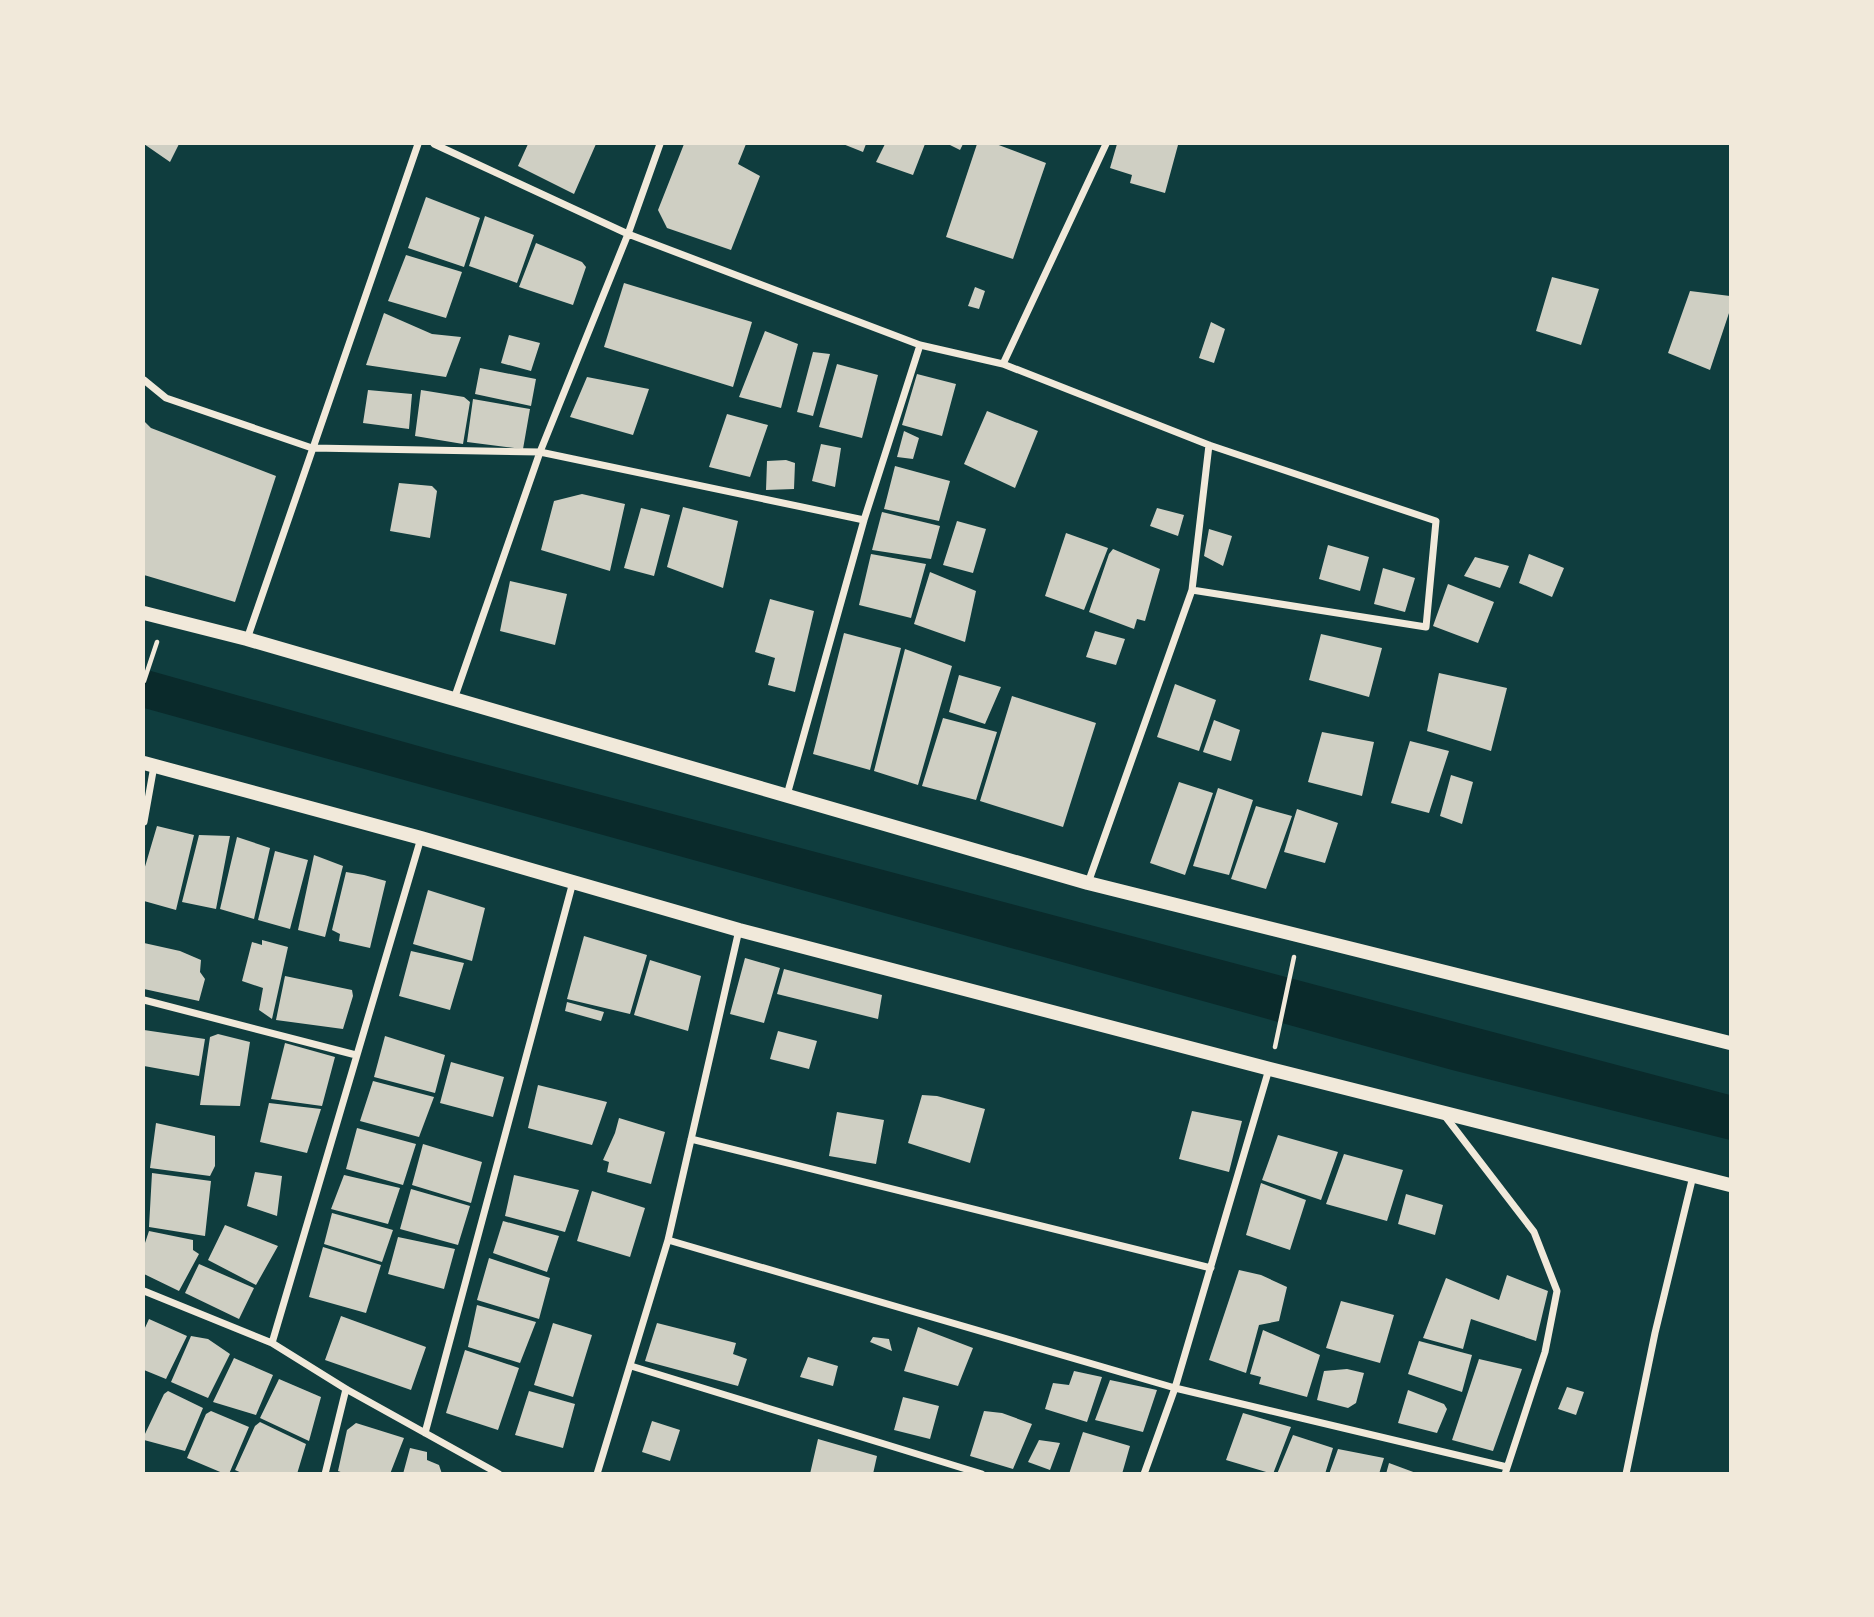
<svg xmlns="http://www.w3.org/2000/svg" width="1874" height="1617" viewBox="0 0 1874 1617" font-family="Roboto,sans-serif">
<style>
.water{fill:#0a2a2b}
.building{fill:#cfcfc3}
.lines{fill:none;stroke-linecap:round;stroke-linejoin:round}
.path{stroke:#f1e9da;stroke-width:4.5}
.minor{stroke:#f1e9da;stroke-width:7}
.secondary{stroke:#f1e9da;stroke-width:14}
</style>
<rect width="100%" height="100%" fill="#0f3d3e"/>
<path class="water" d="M144 669 447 754 1730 1095V1140L1452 1070 144 708Z"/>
<path class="building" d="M144 144H179L170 162Z
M528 144H596L574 194 518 166Z
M684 144H746L738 164 760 176 731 250 667 228 658 210Z
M843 144H866L863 152Z
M885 144H925L913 175 876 162Z
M948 144H963L960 150Z
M977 144H996L1046 163 1013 259 946 237Z
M1117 144H1173L1178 145 1165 193 1130 183 1132 175 1110 168Z
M426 197 480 218 464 267 408 248Z
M485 216 534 235 517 283 469 266Z
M536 243 582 262 586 267 573 305 519 287Z
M406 255 462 272 446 318 388 301Z
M1552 277 1599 289 1581 345 1536 331Z
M624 283 752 322 733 387 604 347Z
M975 287 985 291 979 309 968 306Z
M1690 291 1730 296V310L1710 370 1668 353Z
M384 313 432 334 461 337 446 377 366 365Z
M1211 322 1225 329 1214 363 1199 358Z
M765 331 798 344 781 408 739 397Z
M509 335 540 343 531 371 501 363Z
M813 352 830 354 813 416 797 412Z
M837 364 878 375 862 438 819 427Z
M480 368 536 379 531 406 475 394Z
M917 374 956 384 942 436 902 425Z
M587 377 649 389 633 435 570 417Z
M368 390 412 394 409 429 363 423Z
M421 390 464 397 470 402 463 444 415 436Z
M473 399 530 409 523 449 467 442Z
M987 411 1038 431 1015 488 964 464Z
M727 414 768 425 750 477 709 467Z
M144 421 151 428 276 476 235 602 144 575Z
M904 431 919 438 913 459 897 457Z
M821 444 841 448 835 487 812 481Z
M786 460 795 463 794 489 766 490 767 461Z
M895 466 950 481 939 521 884 509Z
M399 483 432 486 437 491 430 538 390 531Z
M582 494 625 504 610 571 541 550 554 501Z
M683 507 738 521 723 588 667 567Z
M641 508 670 515 654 576 624 568Z
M1157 508 1184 515 1178 536 1150 526Z
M882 512 940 526 931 559 872 550Z
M957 521 986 529 973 573 943 565Z
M1209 529 1232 536 1223 566 1204 556Z
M1066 533 1108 548 1084 610 1045 596Z
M1328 545 1369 557 1360 591 1319 579Z
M1113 549 1160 569 1145 621 1137 619 1134 629 1089 612 1109 554Z
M871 554 926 564 911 618 859 605Z
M1529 554 1564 568 1552 597 1519 583Z
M1475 557 1509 566 1500 588 1464 576Z
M1383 568 1415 578 1405 612 1374 604Z
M930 572 976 591 965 642 914 624Z
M510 581 567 594 555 645 500 631Z
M1448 584 1494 602 1478 643 1433 626Z
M770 599 814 611 795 692 768 685 775 658 755 652Z
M1095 631 1125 639 1116 665 1086 657Z
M844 633 901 648 870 770 813 754Z
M1321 634 1382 648 1369 697 1309 680Z
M905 649 952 666 918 785 874 771Z
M1439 673 1507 688 1491 751 1427 731Z
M959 675 1001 687 985 724 949 712Z
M1175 684 1216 700 1199 751 1157 737Z
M1012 696 1096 723 1063 827 980 801Z
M943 718 997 732 976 800 922 786Z
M1214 720 1240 730 1231 761 1203 752Z
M1322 732 1374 742 1362 796 1308 782Z
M1410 741 1449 751 1429 813 1391 803Z
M1451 775 1473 782 1462 824 1440 816Z
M1179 782 1213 793 1185 875 1150 863Z
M1218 788 1253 800 1229 875 1193 866Z
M1256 806 1292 816 1266 889 1231 879Z
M1297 809 1338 823 1325 863 1284 852Z
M157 826 194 835 176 910 144 901V870Z
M199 835 230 836 216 909 182 902Z
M237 837 270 848 254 919 220 909Z
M275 851 308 860 290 929 258 920Z
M314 855 343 866 325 937 298 930Z
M346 872 364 875 386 881 370 948 339 941 340 934 332 930Z
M428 890 485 908 472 961 413 944Z
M584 936 647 955 630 1014 567 999Z
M262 940 288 947 272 1019 259 1010 263 988 242 981 252 942 262 945Z
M144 943 180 951 201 960 200 972 205 979 199 1001 144 989Z
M411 951 464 963 450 1010 399 996Z
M745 958 780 968 764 1023 730 1014Z
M650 960 701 976 688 1031 634 1015Z
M784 969 882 995 878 1019 777 994Z
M285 976 352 990 353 996 343 1029 276 1020Z
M567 1002 604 1012 601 1021 565 1011Z
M144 1030 205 1039 199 1076 144 1066Z
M778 1031 817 1041 809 1069 770 1059Z
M218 1034 250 1042 240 1106 200 1105 210 1037Z
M385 1036 445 1055 435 1093 374 1077Z
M285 1043 335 1057 322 1106 271 1099Z
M451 1062 504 1077 493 1117 440 1103Z
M373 1081 434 1097 419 1137 360 1121Z
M538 1085 607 1102 592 1145 528 1128Z
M922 1095 937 1096 985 1109 970 1163 908 1143Z
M269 1103 321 1109 307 1153 260 1142Z
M1192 1111 1242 1121 1229 1172 1179 1159Z
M837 1112 884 1120 876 1164 829 1156Z
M619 1118 665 1132 651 1184 607 1172 609 1162 603 1160 615 1133Z
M156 1123 215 1136V1166L210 1176 150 1168Z
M357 1128 416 1144 403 1185 346 1169Z
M1278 1135 1338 1152 1321 1200 1262 1180Z
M423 1144 482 1162 471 1203 412 1185Z
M1344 1154 1403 1170 1387 1221 1326 1204Z
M255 1172 282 1176 277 1216 247 1206Z
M152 1173 211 1181 205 1236 149 1227Z
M344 1175 400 1188 388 1224 331 1209Z
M514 1175 579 1190 565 1232 505 1216Z
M1261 1183 1306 1200 1290 1250 1246 1235Z
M411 1189 470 1206 458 1245 400 1229Z
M592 1191 645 1208 630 1257 577 1241Z
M1406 1194 1443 1205 1435 1235 1398 1224Z
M332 1213 393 1230 382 1262 324 1244Z
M503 1221 559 1236 547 1272 493 1253Z
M225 1225 278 1246 256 1285 208 1260Z
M149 1231 193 1240V1250L199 1254 179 1291 144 1274V1246Z
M398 1237 455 1249 444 1289 388 1274Z
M323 1247 381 1265 366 1313 309 1297Z
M489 1258 550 1278 539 1319 477 1300Z
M199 1264 254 1288 239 1319 185 1293Z
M1239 1270 1261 1275 1287 1287 1279 1321 1259 1325 1246 1373 1209 1360Z
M1507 1275 1548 1291 1536 1341 1471 1319 1463 1349 1423 1338 1446 1278 1499 1300Z
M1341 1301 1394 1315 1380 1363 1326 1348Z
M477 1305 536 1322 520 1363 468 1347Z
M341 1316 426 1347 411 1390 325 1360Z
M149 1319 187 1336 166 1379 144 1370V1330Z
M553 1323 592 1335 573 1397 534 1385Z
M657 1323 736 1343 733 1354 747 1359 738 1386 645 1361Z
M918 1327 973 1348 958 1386 904 1371Z
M1263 1330 1320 1355 1307 1397 1259 1384 1261 1377 1250 1374Z
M191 1336 208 1339 230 1354 208 1398 171 1382Z
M873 1337 889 1339 892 1351 870 1342Z
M1419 1341 1472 1355 1462 1392 1408 1374Z
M465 1350 519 1368 498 1430 446 1413Z
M808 1357 838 1366 833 1386 800 1377Z
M234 1358 273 1375 256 1415 213 1402Z
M1479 1359 1522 1369 1493 1451 1452 1440Z
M1347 1369 1364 1373 1356 1403 1348 1408 1317 1400 1324 1371Z
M1074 1371 1102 1377 1087 1422 1045 1409 1053 1383 1069 1385Z
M279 1379 321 1397 309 1441 260 1418Z
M1110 1380 1157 1390 1143 1432 1095 1420Z
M1567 1387 1584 1392 1576 1415 1558 1409Z
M1408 1390 1444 1404 1447 1409 1437 1433 1398 1423Z
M168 1391 203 1408 185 1451 144 1440V1436L164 1394Z
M529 1391 575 1404 563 1448 515 1435Z
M903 1397 939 1406 930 1439 894 1430Z
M211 1411 249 1427 229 1474H225L187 1458 206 1414Z
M984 1411 1002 1413 1032 1424 1013 1469 970 1456Z
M1243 1413 1291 1427 1273 1474 1226 1460Z
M652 1421 680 1430 670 1461 642 1452Z
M260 1422 306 1444 297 1474H244L235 1470 255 1426Z
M356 1423 404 1438 390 1474H346L338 1471 347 1430Z
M1083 1432 1130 1446 1122 1474H1069Z
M1293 1435 1333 1448 1325 1474H1277Z
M818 1439 877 1456 873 1474H810Z
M1039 1440 1060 1443 1050 1470 1028 1462Z
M410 1448 427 1452V1460L439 1465 442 1474H403Z
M1338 1449 1384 1458 1379 1474H1329Z
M1389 1463 1416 1473 1415 1474H1386Z"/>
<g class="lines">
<path class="path" d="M144 681 157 642
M1275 1047 1294 957"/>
<path class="minor" d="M434 144 628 234 920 345 1003 364 1209 445 1436 521 1426 627 1192 590
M1003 364 1106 144
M144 380 166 398 312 448 540 452 864 520
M247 639 418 144
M454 699 540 452 628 234 660 144
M787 795 864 520 920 345
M144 822 154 766
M1088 883 1192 590 1209 445
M144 1000 356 1055
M1445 1116 1534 1232 1557 1291 1545 1352 1505 1474
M691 1139 1211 1268
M668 1240 1175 1388 1507 1467
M144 1291 272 1343 346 1389 499 1474
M272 1343 421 838
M631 1366 982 1474
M425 1433 573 882
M325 1474 346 1389
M597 1474 668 1240 739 930
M1144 1474 1175 1388 1269 1069
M1626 1474 1655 1333 1693 1176"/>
<path class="secondary" d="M144 613 247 639 1088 883 1730 1043
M144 763 421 838 739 930 1270 1069 1730 1185"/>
</g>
<rect width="1874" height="1617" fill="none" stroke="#f1e9da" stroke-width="290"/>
</svg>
